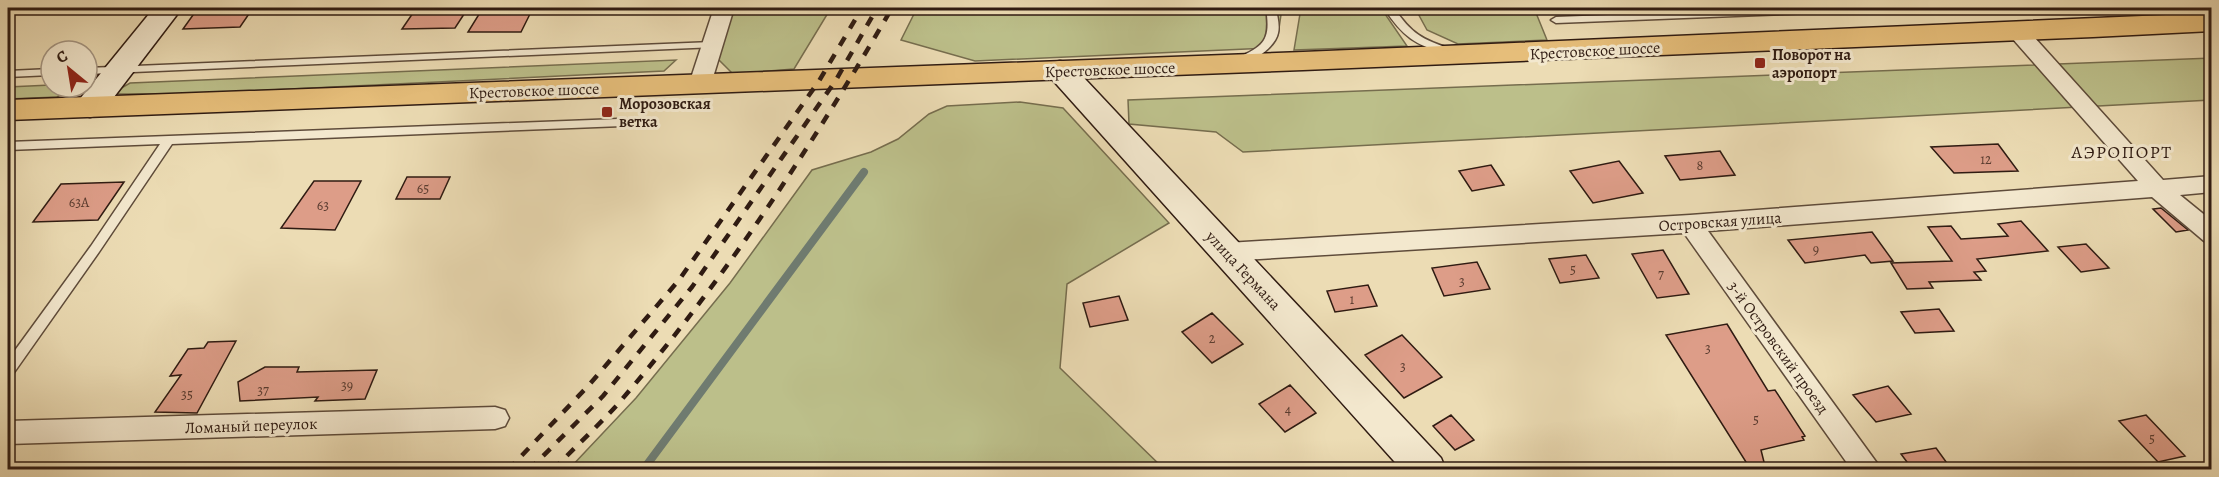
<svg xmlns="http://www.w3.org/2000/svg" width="2219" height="477" viewBox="0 0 2219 477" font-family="Alegreya,serif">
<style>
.green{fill:#bcbf8a;stroke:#766d4e;stroke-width:1.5}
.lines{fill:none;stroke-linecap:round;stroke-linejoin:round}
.stream{stroke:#6f7b70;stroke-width:8}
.building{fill:#dd9d88;stroke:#2f1b12;stroke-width:1.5}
.lane-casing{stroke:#5e4b3a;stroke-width:3}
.street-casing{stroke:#5e4b3a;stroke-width:3}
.secondary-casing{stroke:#2f1b12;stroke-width:3}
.primary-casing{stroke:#2f1b12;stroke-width:3}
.lane{fill:#f3e8ce;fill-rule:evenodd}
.street{fill:#f3e8ce;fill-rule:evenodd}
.secondary{fill:#f3e8ce;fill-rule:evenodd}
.primary{fill:#e6be7a;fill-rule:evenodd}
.rail{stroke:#2f1b12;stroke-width:4.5;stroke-dasharray:10 10;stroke-linecap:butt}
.poi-dot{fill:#8f2418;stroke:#f3e8ce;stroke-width:2}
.labels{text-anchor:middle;stroke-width:6;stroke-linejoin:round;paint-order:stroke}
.number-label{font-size:14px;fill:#5a3c30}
.street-label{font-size:16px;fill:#2f1b12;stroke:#f3e8ce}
.poi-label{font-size:16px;font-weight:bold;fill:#2f1b12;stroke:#f3e8ce;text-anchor:start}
.neighbourhood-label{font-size:18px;letter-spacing:1.5px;fill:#2f1b12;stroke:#f3e8ce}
</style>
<rect width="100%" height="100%" fill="#ecdcb4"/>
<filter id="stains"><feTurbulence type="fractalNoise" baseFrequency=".00333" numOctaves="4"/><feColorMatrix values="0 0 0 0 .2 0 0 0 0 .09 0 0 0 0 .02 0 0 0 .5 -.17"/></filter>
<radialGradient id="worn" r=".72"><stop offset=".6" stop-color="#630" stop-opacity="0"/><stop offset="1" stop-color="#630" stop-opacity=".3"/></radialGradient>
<path class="green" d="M730 8H831L794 69 733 74 715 56Z
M917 8H1282L1278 35 1269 48 975 61 901 40Z
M1301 8H1381L1407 46 1294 50Z
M1415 8H1534L1547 40 1458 44 1427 30Z
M2212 58 2211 100 1243 152 1216 132 1129 124 1128 100Z
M676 60 664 71 187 94H111L130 83Z
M51 85 73 87 57 97 8 99V87Z
M1020 102 1063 108 1169 223 1067 284 1060 368 1164 469H569L636 398 730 283 812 170 871 152 898 139 929 114 947 106Z"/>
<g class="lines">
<path class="stream" d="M643 470 864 172"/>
</g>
<path class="building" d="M198 8H253L240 27 183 29Z
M468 8 455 28 402 29 415 10Z
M533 8 521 32H468L481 11Z
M1998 144 2018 171 1954 173 1931 147Z
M1720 151 1735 175 1680 180 1665 156Z
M1619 161 1643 193 1593 203 1570 171Z
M1491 165 1504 185 1472 191 1459 171Z
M407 177H450L440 199H396Z
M314 181H361L335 230 281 228Z
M124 182 98 220 33 222 61 184Z
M2161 208 2188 230 2176 232 2153 209Z
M2021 221 2048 251 1977 259 1986 271 1974 272 1981 280 1929 282 1933 288 1907 289 1891 263 1952 261 1928 227 1951 226 1961 239 2008 236 1998 224Z
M1872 232 1893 261 1871 263 1865 255 1805 263 1788 240Z
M2086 244 2109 268 2081 272 2058 247Z
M1663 250 1689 294 1657 298 1632 254Z
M1586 255 1599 278 1560 283 1549 259Z
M1477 262 1490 289 1444 296 1432 268Z
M1368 285 1377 306 1335 312 1327 291Z
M1119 296 1128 320 1090 327 1083 303Z
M1939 309 1954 331 1915 333 1901 312Z
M1212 313 1243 344 1212 363 1182 332Z
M1727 324 1768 391 1775 390 1805 436 1802 437 1804 440 1761 450 1766 470H1751L1666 335Z
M1402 335 1442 377 1404 398 1365 355Z
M236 341 197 413 155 412 181 375 170 376 188 349 204 348 208 342Z
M265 367H299L297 372 377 370 365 399 315 401 318 397 240 401 238 382Z
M1290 385 1316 413 1285 432 1259 404Z
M1888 386 1911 414 1876 422 1853 395Z
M1451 415 1474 440 1455 450 1433 426Z
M2146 415 2185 456 2158 462 2119 421Z
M1936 448 1952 470H1913L1901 454Z"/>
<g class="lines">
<g class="lane-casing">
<path id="lane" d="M1266 8H1276C1277 16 1280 25 1278 33 1275 48 1250 65 1235 63L1234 61 1235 59C1265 46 1271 40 1266 8Z
M1384 8H1394C1411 33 1422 40 1452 49L1453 51 1448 54C1415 45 1403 37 1384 8Z
M1796 8H1867L1862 11 1556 23 1551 20 1556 17Z
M712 42 717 45 716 47 87 74V68Z
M51 69V75L8 77V71Z
M644 118 648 119 649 122 648 125 172 144 99 252 13 374 8 375V360L91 246 160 144 8 150V142Z"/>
</g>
<g class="street-casing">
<path id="street" d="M714 8H734L711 84 708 89 700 91 692 89 689 84Z
M2019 27 2026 28 2163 180 2212 176V192L2180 195 2212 221V244L2204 241 2152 197 1708 231 1882 470H1852L1684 233 1227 261 1218 258 1215 252 1218 246 1227 243 1690 215 2138 181 2012 38 2009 33 2012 28Z
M495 407 505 410 509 418 505 426 495 429 8 444V421Z"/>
</g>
<g class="secondary-casing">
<path id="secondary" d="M154 8H182L101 114 90 117 79 114 75 107 79 100Z
M1060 61 1070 63 1441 458 1446 470H1402L1050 77 1046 70 1050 63Z"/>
</g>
<g class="primary-casing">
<path id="primary" d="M2212 13V31L2093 37 1303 70 8 120V100L1303 52Z"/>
</g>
<use href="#lane" class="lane"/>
<use href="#street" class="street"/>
<use href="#secondary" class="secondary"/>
<use href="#primary" class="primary"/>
<path class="rail" d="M508 470 589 385 679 280 819 81 862 8
M529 470 603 396 692 287 836 80 877 8
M553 470C574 448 597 427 617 405 723 283 811 147 892 8"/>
</g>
<g class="poi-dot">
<rect x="1754" y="57" width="12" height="12" rx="3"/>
<rect x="601" y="106" width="12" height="12" rx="3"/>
</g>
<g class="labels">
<g class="number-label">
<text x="1986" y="164">12</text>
<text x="1700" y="170">8</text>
<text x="423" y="193">65</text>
<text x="79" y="207">63А</text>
<text x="323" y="210">63</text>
<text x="1816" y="254">9</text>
<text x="1573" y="274">5</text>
<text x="1661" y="279">7</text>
<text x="1462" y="286">3</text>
<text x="1352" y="304">1</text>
<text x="1212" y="343">2</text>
<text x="1708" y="353">3</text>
<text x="1403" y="371">3</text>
<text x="347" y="390">39</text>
<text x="263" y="395">37</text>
<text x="187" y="399">35</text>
<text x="1288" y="414">4</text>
<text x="1756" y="424">5</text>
<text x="2152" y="443">5</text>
</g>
<g class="street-label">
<text transform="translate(1595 50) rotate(-3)" y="6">Крестовское шоссе</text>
<text transform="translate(1110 69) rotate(-2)" y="6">Крестовское шоссе</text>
<text transform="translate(534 90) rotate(-2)" y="6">Крестовское шоссе</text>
<text transform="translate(1720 221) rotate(-4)" y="6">Островская улица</text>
<text transform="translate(1244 270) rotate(47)" y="6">улица Германа</text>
<text transform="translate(1779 347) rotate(54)" y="6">3-й Островский проезд</text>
<text transform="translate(251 425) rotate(-2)" y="6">Ломаный переулок</text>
</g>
<g class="poi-label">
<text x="1772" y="60">Поворот на<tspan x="1772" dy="18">аэропорт</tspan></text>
<text x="619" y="109">Морозовская<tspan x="619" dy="18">ветка</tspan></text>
</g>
<g class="neighbourhood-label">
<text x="2122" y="158">АЭРОПОРТ</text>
</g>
</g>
<rect width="2219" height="477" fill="none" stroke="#ecdcb4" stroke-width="30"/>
<rect x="9" y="9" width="2201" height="459" fill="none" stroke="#2f1b12" stroke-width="3"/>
<rect x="15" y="15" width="2189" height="447" fill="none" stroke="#2f1b12" stroke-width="1.5"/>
<g transform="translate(69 69) rotate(330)"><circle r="28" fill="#f3e8ce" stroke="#a59683" stroke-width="1.5"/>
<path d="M0-4.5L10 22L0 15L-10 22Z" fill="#8f2418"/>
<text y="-9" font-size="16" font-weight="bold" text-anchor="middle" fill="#2f1b12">С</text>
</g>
<rect width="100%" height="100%" filter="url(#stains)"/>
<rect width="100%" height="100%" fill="url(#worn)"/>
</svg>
